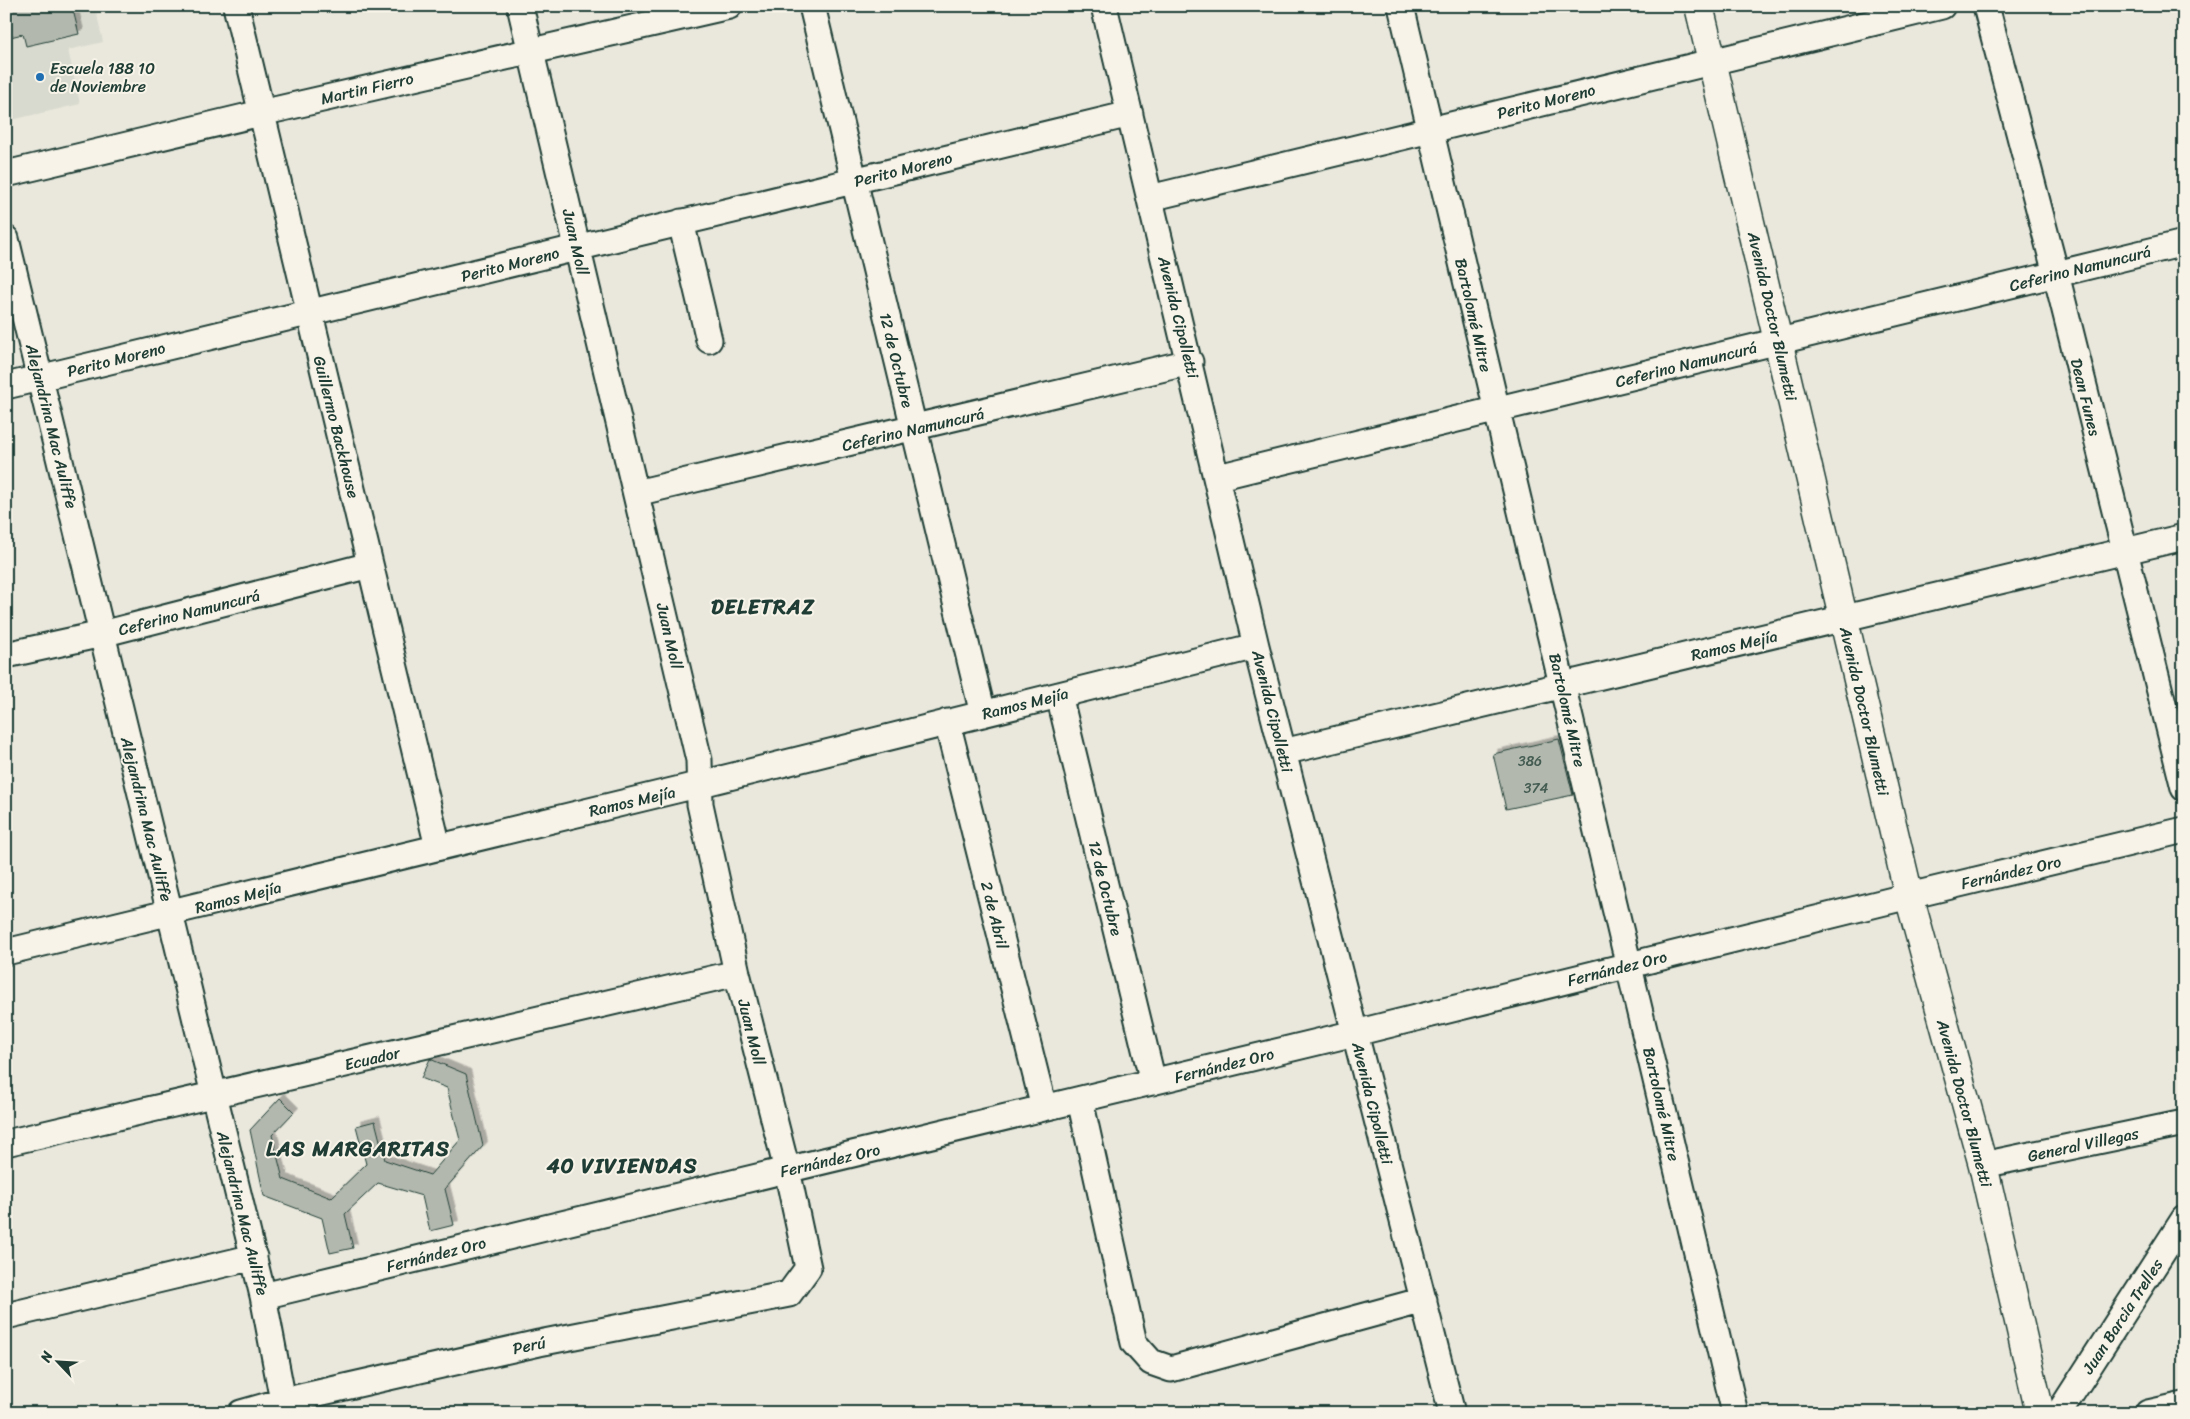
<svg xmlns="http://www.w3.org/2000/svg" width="2190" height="1419" viewBox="0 0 2190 1419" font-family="Sriracha,sans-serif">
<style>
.built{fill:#d9dacf}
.building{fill:#b2b8ae;stroke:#1f3d34;filter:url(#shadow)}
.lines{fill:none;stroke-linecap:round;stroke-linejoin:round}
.minor-casing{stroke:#1f3d34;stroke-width:29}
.major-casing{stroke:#1f3d34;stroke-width:31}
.minor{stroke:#f7f3e8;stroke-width:25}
.major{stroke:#f7f3e8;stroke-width:28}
.poi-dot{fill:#1f6fb2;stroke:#f7f3e8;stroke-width:2}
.labels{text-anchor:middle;stroke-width:4;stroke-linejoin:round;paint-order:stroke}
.number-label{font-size:14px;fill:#445c52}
.poi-label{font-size:16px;fill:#1f3d34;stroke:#f7f3e8;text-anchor:start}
.street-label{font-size:16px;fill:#1f3d34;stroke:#f7f3e8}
.district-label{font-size:21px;font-weight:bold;letter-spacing:1px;fill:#1f3d34;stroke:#f7f3e8}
</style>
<defs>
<filter id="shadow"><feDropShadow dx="4.5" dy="-4.5" stdDeviation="0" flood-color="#0004"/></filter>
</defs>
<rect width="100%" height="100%" fill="#eae8dd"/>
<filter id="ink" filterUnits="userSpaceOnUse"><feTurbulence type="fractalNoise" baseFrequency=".02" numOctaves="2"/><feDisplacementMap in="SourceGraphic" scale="10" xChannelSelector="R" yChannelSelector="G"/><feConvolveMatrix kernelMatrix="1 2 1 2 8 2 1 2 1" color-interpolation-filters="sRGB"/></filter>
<g filter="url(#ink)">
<path class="built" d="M6 6H95L103 42 68 50 80 104 7 121Z"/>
<path class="building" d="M6 6H72L79 34 26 46 23 34 6 38Z
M1559 739 1573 795 1506 809 1493 754Z
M430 1059 466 1074 483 1146 445 1189 454 1225 430 1231 422 1196 378 1183 345 1214 353 1248 330 1253 322 1218 264 1196 250 1130 280 1098 294 1112 272 1135 283 1179 331 1198 366 1164 356 1126 375 1121 385 1160 430 1175 460 1140 447 1088 421 1078Z"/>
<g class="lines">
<g class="minor-casing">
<path id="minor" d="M236 6 438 847
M812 6 983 714
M1104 6 1256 646 1452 1413
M1401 6 1735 1413
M1986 6 2056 274 2184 788
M6 174 261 113 729 6
M1150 198 1942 6
M681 222 709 340
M6 239 263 1296 283 1401
M6 386 1130 114
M1218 477 2184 243
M636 493 1190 362
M6 655 102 634 370 565
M1059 695 1153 1082
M947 722 1044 1108
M1283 752 2184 537
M6 952 701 784 1256 646
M1080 1100 1134 1343 1151 1362 1171 1369 1424 1300
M6 1143 737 973
M1983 1165 2184 1123
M263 1296 1355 1033 1909 896 2184 830
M6 1316 254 1257
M241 1413 283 1401 539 1343 789 1294 808 1268 787 1170 737 973 700 804 699 760 520 6
M2059 1413 2184 1219
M2148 1413 2184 1405"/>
</g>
<g class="major-casing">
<path id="major" d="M1699 6 1909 896 1983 1165 2040 1413"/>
</g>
<use href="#minor" class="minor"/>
<use href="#major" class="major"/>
</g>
</g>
<circle class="poi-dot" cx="40" cy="77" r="5"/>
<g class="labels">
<g class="number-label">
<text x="1530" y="766">386</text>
<text x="1536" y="793">374</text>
</g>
<g class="poi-label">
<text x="50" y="74">Escuela 188 10<tspan x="50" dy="18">de Noviembre</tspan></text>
</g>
<g class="street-label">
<text transform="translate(367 88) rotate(-13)" y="6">Martin Fierro</text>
<text transform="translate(1546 101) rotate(-14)" y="6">Perito Moreno</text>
<text transform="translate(903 169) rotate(-14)" y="6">Perito Moreno</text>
<text transform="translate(576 242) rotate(77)" y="6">Juan Moll</text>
<text transform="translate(510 264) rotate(-14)" y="6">Perito Moreno</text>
<text transform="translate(2080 268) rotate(-14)" y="6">Ceferino Namuncurá</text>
<text transform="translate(1474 315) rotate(77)" y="6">Bartolomé Mitre</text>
<text transform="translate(1773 316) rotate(77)" y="6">Avenida Doctor Blumetti</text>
<text transform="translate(1179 317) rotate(76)" y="6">Avenida Cipolletti</text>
<text transform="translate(116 359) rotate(-14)" y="6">Perito Moreno</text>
<text transform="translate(897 360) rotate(76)" y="6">12 de Octubre</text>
<text transform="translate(1686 364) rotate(-14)" y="6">Ceferino Namuncurá</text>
<text transform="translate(2086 397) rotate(76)" y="6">Dean Funes</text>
<text transform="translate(52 426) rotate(76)" y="6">Alejandrina Mac Auliffe</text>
<text transform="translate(337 427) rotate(76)" y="6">Guillermo Backhouse</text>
<text transform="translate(913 429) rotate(-13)" y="6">Ceferino Namuncurá</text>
<text transform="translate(189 612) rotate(-14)" y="6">Ceferino Namuncurá</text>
<text transform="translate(670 636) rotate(77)" y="6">Juan Moll</text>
<text transform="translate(1734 645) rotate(-13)" y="6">Ramos Mejía</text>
<text transform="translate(1025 703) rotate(-14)" y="6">Ramos Mejía</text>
<text transform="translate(1568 710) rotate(77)" y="6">Bartolomé Mitre</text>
<text transform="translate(1273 711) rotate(76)" y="6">Avenida Cipolletti</text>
<text transform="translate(1865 711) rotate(77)" y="6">Avenida Doctor Blumetti</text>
<text transform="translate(632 801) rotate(-13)" y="6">Ramos Mejía</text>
<text transform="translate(147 819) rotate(76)" y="6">Alejandrina Mac Auliffe</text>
<text transform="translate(2011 872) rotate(-13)" y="6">Fernández Oro</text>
<text transform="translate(1106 888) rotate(76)" y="6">12 de Octubre</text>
<text transform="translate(238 897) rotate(-14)" y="6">Ramos Mejía</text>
<text transform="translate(995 915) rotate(76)" y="6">2 de Abril</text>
<text transform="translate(1617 968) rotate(-14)" y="6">Fernández Oro</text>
<text transform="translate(752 1032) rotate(76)" y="6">Juan Moll</text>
<text transform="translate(372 1058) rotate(-13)" y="6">Ecuador</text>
<text transform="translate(1224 1065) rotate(-14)" y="6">Fernández Oro</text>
<text transform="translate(1373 1103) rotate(76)" y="6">Avenida Cipolletti</text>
<text transform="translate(1965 1103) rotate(75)" y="6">Avenida Doctor Blumetti</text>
<text transform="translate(1662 1104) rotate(77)" y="6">Bartolomé Mitre</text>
<text transform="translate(2083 1144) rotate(-12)" y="6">General Villegas</text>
<text transform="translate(830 1160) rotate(-13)" y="6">Fernández Oro</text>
<text transform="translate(243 1213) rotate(76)" y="6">Alejandrina Mac Auliffe</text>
<text transform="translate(436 1254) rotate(-14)" y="6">Fernández Oro</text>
<text transform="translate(2122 1316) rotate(-57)" y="6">Juan Barcia Trelles</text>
<text transform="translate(529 1345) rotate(-12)" y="6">Perú</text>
</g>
<g class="district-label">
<text x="763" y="614">DELETRAZ</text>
<text x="358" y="1156">LAS MARGARITAS</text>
<text x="622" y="1173">40 VIVIENDAS</text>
</g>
</g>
<rect width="2190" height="1419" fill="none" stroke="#f7f3e8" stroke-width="25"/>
<rect x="12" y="12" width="2165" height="1394" fill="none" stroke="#1f3d34" stroke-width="2" filter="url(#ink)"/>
<g transform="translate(58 1362) rotate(295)" stroke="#f7f3e8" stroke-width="4" paint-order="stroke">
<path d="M0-4L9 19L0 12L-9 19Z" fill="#1f3d34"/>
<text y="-8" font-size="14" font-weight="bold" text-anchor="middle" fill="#1f3d34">N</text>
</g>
</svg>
